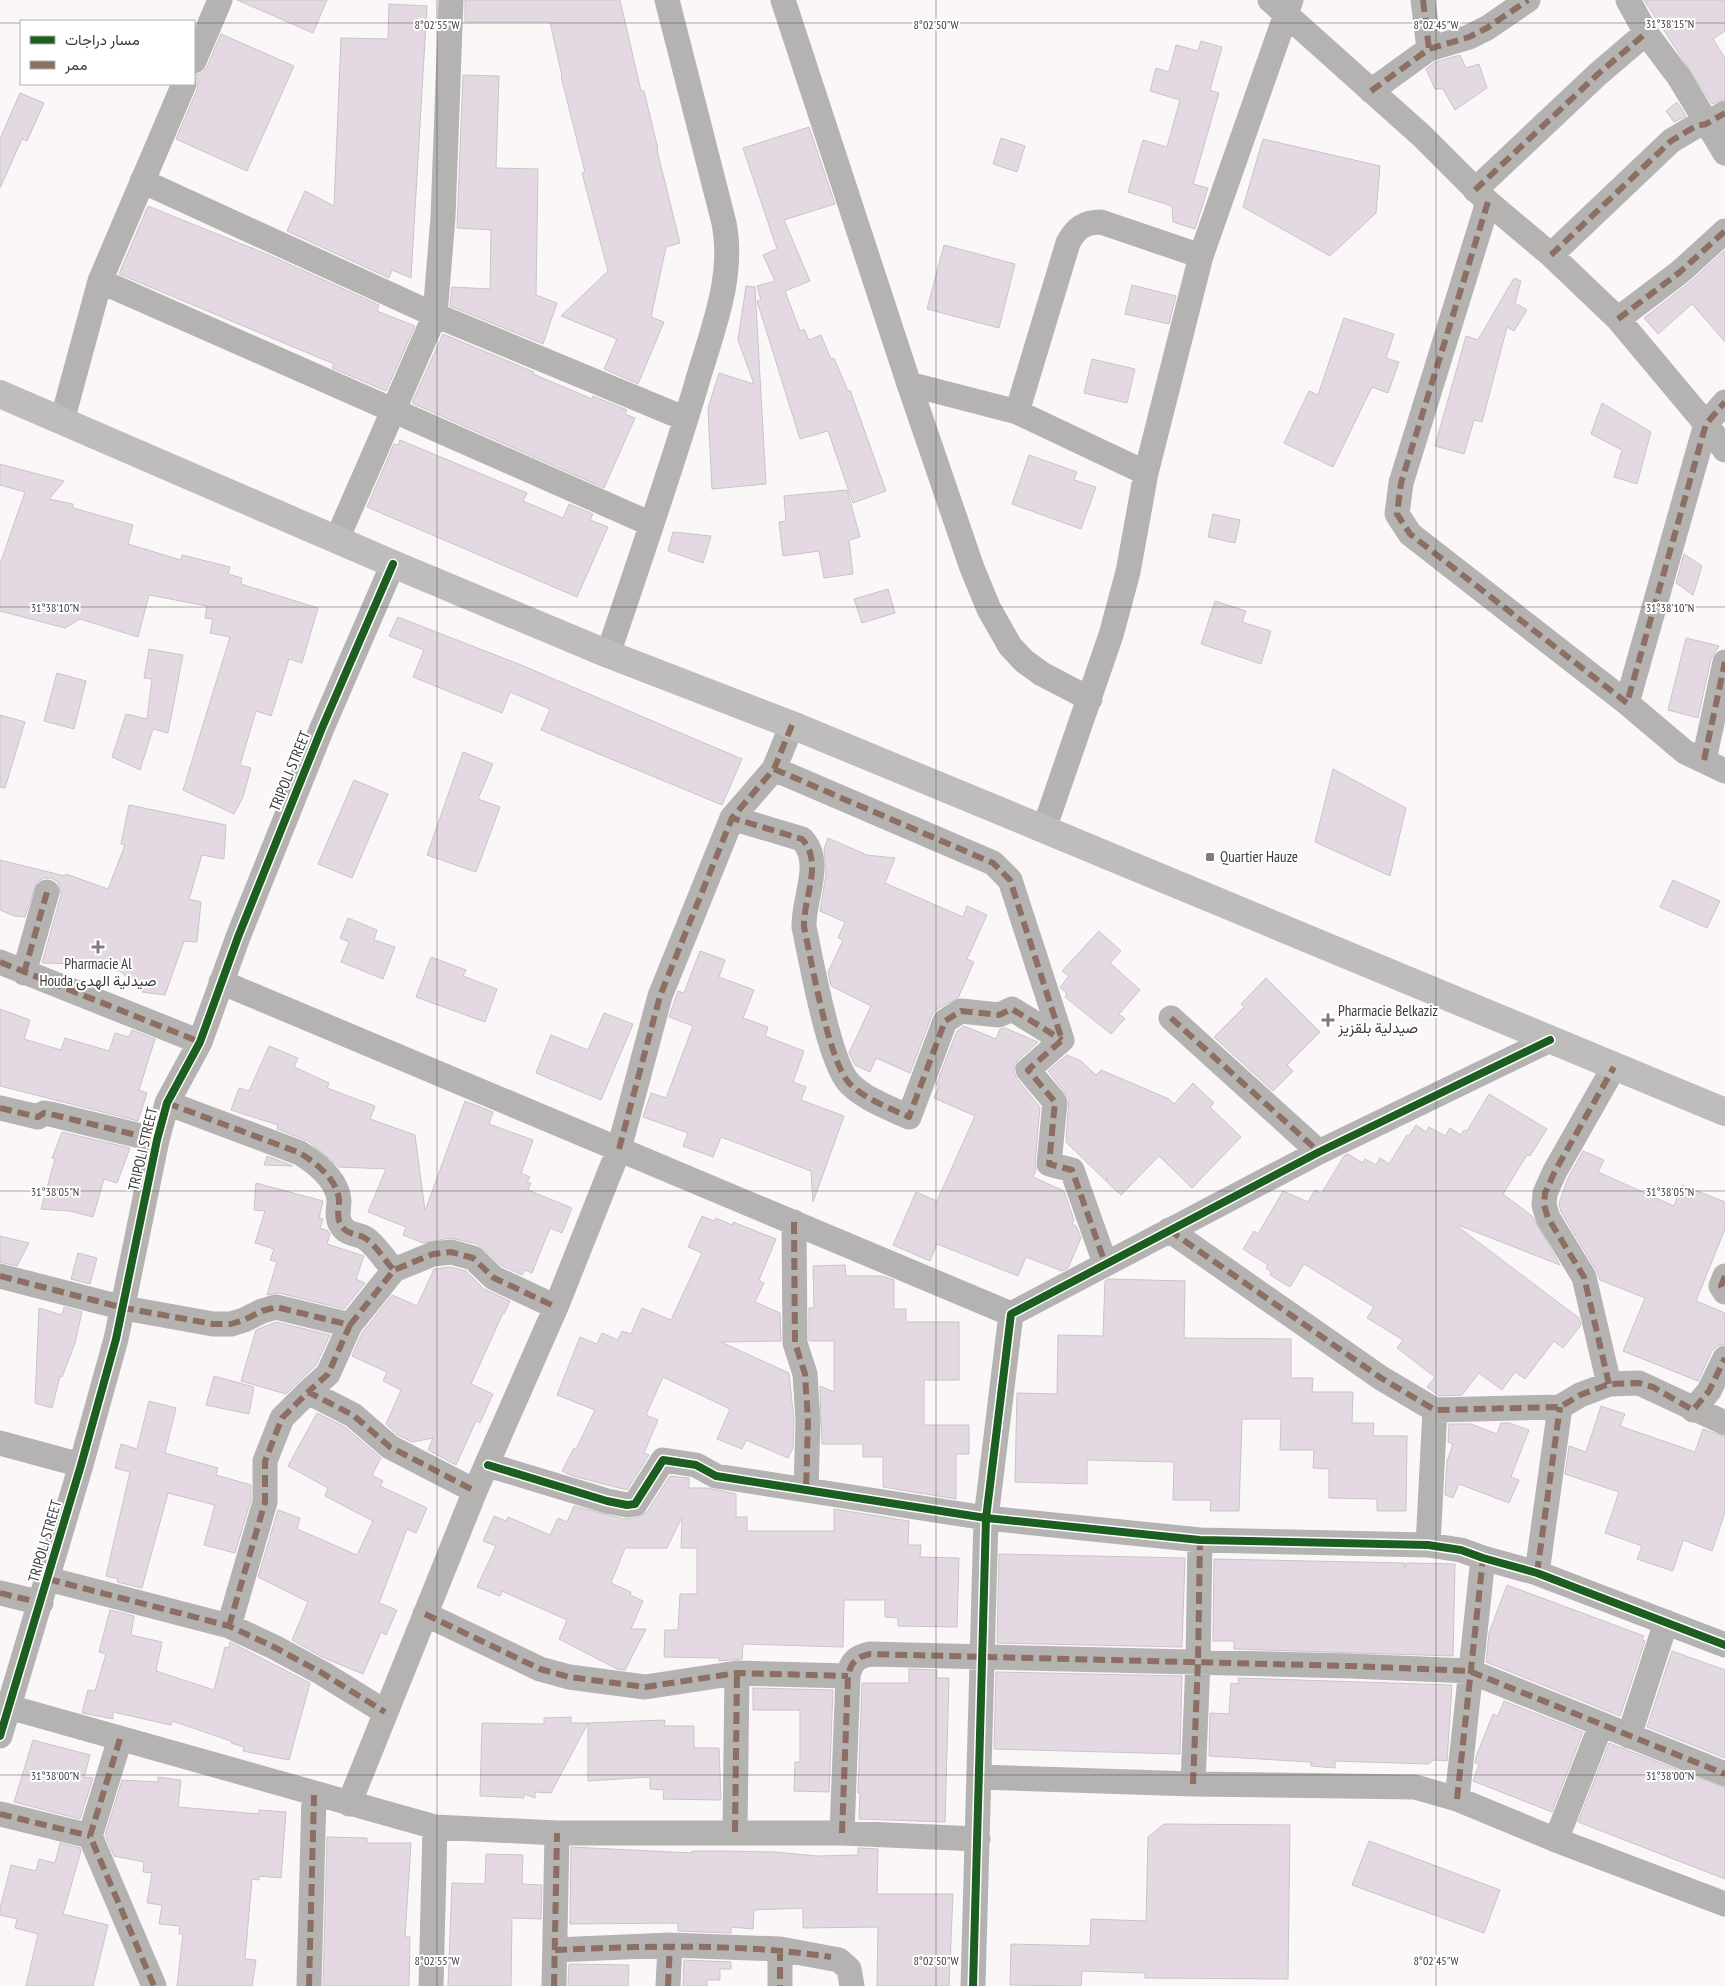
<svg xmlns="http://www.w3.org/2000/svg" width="1725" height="1986" viewBox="0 0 1725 1986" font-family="'PT Sans Narrow',Vazirmatn,sans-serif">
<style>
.building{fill:#e4d9e2;stroke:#c8c5c6}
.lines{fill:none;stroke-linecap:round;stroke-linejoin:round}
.street{stroke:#b4b3b2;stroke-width:25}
.secondary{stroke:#bfbcbc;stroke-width:28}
.quiet{stroke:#8d6e63;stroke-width:6;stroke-dasharray:12 6;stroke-linecap:butt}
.cycleway-casing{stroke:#fff;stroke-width:11}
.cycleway{stroke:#1b5e20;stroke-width:8}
.ticks{fill:none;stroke:#3d3a3b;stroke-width:1;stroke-opacity:0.45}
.poi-dot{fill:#807c7d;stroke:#fff;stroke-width:2}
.labels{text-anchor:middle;stroke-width:4;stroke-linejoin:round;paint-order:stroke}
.street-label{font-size:15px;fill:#3d3a3b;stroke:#fff}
.poi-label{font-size:15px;fill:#3d3a3b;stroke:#fff;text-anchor:start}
.ticks-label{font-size:12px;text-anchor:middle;fill:#3d3a3b;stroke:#fff;stroke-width:4;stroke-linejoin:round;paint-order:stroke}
</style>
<rect width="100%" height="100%" fill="#fbf7f8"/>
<path class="building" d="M237 0H327L313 33Z
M465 0H620L641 91H644L658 149 657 150 680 243 666 247 651 317 664 322 638 384 604 369 617 339 561 316 608 271 582 173 585 172 561 76H562L550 22H465Z
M1644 0H1725V31L1713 39 1725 58V99L1712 104Z
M389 4 427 6 411 278 392 270 389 278 287 231 305 191 334 206 341 38 388 39Z
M221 34 294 66 247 171 176 139 197 90 198 82 195 75 202 73 207 67Z
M1201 41 1222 47 1210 90 1219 93 1193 184 1208 188 1195 229 1173 222 1172 206 1128 192 1143 140 1167 147 1180 100 1150 91 1156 68 1169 72 1176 45 1198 51Z
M1460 55 1466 68 1479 64 1487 88 1455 110 1443 89H1435L1426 69 1435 62Z
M463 75 499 76 496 168 538 169 536 295 557 303 543 344 450 306 452 287 490 289 491 230 457 228Z
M20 93 44 103 27 141 22 139 0 188V139Z
M1677 102 1686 116 1674 122 1666 111Z
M809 127 835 204 784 220 810 281 785 291 800 331 804 329 809 340 821 335 831 359 834 358 848 391 850 390 886 491 853 503 828 431 800 439 757 301 761 300 757 286 775 281 763 255 777 249 743 148Z
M1001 138 1025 146 1017 172 993 164Z
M1263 139 1380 166 1376 213 1330 256 1243 207Z
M148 206 269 255 379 305 377 311 415 326 386 391 332 368 334 364 119 274Z
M944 245 1015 264 999 328 927 309Z
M1725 250V342L1692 304 1658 334 1644 318 1689 283Z
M1514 278 1521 281 1515 303 1527 310 1514 331 1507 327 1482 422 1474 420 1464 454 1435 446 1466 336 1478 340Z
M1132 285 1176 296 1169 324 1125 314Z
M746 286 755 287 766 484 712 489 708 408 719 373 754 384 738 340Z
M1344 318 1394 334 1386 358 1399 362 1388 393 1372 387 1333 467 1284 443 1309 391 1318 395Z
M443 334 534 372 533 374 592 399 593 396 627 410 625 414 635 418 604 488 412 403Z
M1092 359 1135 369 1127 403 1084 393Z
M1602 403 1651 432 1637 484 1614 477 1622 450 1591 434Z
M400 440 527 493 523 501 563 518 569 504 593 514 590 520 608 527 577 597 367 507 394 444 398 445Z
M1029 455 1077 472 1074 480 1096 487 1081 529 1012 504Z
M0 464 64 481 49 499 73 504V508L133 525 128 544 181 560 182 555 230 567 228 574 242 578 241 584 318 608 302 663 289 659 271 716 256 711 240 765 251 768 243 797 234 814 183 790 230 637 210 633 213 619 205 618 207 606 149 595 138 637 80 619 65 628 0 611V564L25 492 0 485Z
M847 490 860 537 849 540 853 574 824 578 819 551 783 556 779 522 786 521 784 496Z
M1213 514 1240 520 1235 543 1208 537Z
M673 532 711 536 703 563 668 551Z
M1684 554 1702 566 1693 595 1676 583Z
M888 589 895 613 862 623 854 599Z
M1215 601 1246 611 1242 622 1271 631 1261 664 1201 644Z
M398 617 521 665 742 759 722 805 541 730 550 709 510 692 502 713 413 677 424 650 389 636Z
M1686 638 1719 646 1711 659 1698 718 1668 710Z
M149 649 183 655 168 733 153 729 140 770 112 757 126 714 147 719 152 679 144 678Z
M57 673 86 681 74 729 44 721Z
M0 715 25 722 5 788 0 787Z
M463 752 493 764 478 799 500 807 476 872 427 855Z
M1333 769 1406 808 1390 876 1315 842Z
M354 780 388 794 352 878 318 864Z
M129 805 226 825 224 859 202 855 189 899 201 902 197 942 184 941 165 995 142 992 146 983 127 977 120 971 80 964 42 963 61 895 58 882 51 878H44L37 882 25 917 14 916 0 910V860L65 876 66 874 108 889 125 845 121 844Z
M828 838 867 855 895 858 885 883 963 917 967 906 987 915 967 959 974 962 958 998 937 1009 932 1015 910 1073 876 1058 870 1072 855 1065 849 1053 871 1006 831 986 828 972 843 940 838 938 845 922 820 911 826 874 824 849Z
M1673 880 1720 901 1707 928 1660 907Z
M348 918 377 930 374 940 395 947 383 979 341 962 349 942 340 938Z
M1099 931 1121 951 1110 963 1140 990 1119 1014 1125 1019 1111 1034 1065 997 1067 994 1060 987 1069 976 1062 971Z
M700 951 725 960 719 977 754 990 743 1018 768 1027 765 1036 804 1051 793 1082 806 1087 801 1100 844 1116 813 1202 811 1171 721 1137 713 1157 683 1146 688 1133 643 1117 651 1093 666 1098 693 1026 669 1017 678 991 684 993Z
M431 957 466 970 463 976 497 989 485 1022 416 997Z
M1266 978 1320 1032 1287 1065 1293 1071 1273 1091 1214 1037 1244 1007 1241 1004Z
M0 1009 30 1020 24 1039 61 1050 65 1038 109 1051 115 1033 129 1037 132 1030 155 1039 139 1090 147 1093 138 1121 0 1086Z
M604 1013 633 1024 601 1100 536 1073 551 1035 588 1050Z
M964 1026 996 1039 1000 1029 1005 1028 1038 1042 1018 1060 1014 1072 1017 1079 1040 1107 1035 1163 1036 1170 1033 1177 1064 1191 1074 1220 1072 1224 1076 1226 1081 1238 1068 1268 1062 1271 1026 1257 1018 1276 937 1244 930 1261 893 1245 916 1192 937 1201 975 1116 934 1098 939 1086 936 1085 957 1031Z
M269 1046 298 1058 294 1067 329 1083 327 1088 375 1106 370 1119 415 1135 425 1211 465 1101 493 1112 489 1124 533 1140 521 1173 530 1177 527 1183H531L528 1190 572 1208 562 1233 550 1228 532 1273 525 1270 522 1275 502 1266 477 1244 450 1238 423 1243 403 1235 406 1227 368 1212 386 1169 339 1167 308 1141 277 1129 278 1125 231 1110 239 1088 249 1091Z
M1067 1055 1081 1061 1096 1075 1101 1070 1169 1099 1174 1104 1193 1083 1214 1103 1210 1107 1241 1137 1192 1188 1159 1156 1121 1195 1107 1182V1177L1106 1181 1066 1142 1069 1098 1048 1071Z
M1489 1094 1547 1129 1530 1156 1527 1155 1503 1194 1532 1216 1560 1265 1458 1225 1457 1226 1579 1318 1581 1325 1563 1348 1554 1341 1525 1379 1515 1372 1502 1390 1479 1373 1462 1395 1439 1396 1427 1387 1435 1377 1397 1348 1403 1340 1367 1318 1374 1307 1304 1264 1290 1287 1270 1275 1271 1272 1266 1268 1268 1265 1243 1249 1254 1231 1258 1234 1283 1191 1308 1202 1315 1190 1321 1194 1344 1156 1348 1154 1363 1163 1365 1159 1376 1165 1380 1158 1389 1164 1407 1135 1409 1136 1416 1125 1426 1132 1429 1127 1445 1136 1450 1128 1461 1135 1464 1130 1467 1131Z
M62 1132 130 1148 117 1183 104 1179 93 1217 70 1211 41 1209 55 1159 52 1158Z
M1583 1151 1604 1160 1598 1172 1674 1206 1682 1185 1725 1202V1229L1696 1301 1725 1313V1344L1717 1346 1712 1351 1698 1381 1623 1351 1645 1298 1600 1280 1596 1270 1561 1212 1559 1203 1568 1178Z
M267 1156 293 1166 264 1165Z
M256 1183 323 1201 319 1218 323 1219 320 1228 328 1231 330 1234 327 1244 364 1256 356 1279 365 1283 344 1309 279 1293 267 1295 277 1262 270 1260 274 1249 255 1243 265 1211 254 1210Z
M702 1216 714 1221 716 1218 732 1225 733 1222 776 1239 759 1280 764 1283 755 1302 780 1313 781 1341 721 1342 789 1373 794 1421 793 1448 788 1458 746 1440 742 1449 717 1439 730 1409 663 1377 646 1415 658 1420 644 1453 649 1455 627 1490 573 1476 562 1471 574 1448 576 1449 595 1410 557 1395 580 1337 597 1344 602 1333 618 1340 622 1331 631 1334 642 1308 671 1320 702 1253 688 1247Z
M0 1236 29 1243 17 1266 0 1262Z
M78 1253 97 1258 90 1284 71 1279Z
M845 1265 846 1276H882L894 1280V1309H906V1322H959V1380H924V1425H969V1454H956V1499L883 1487V1457H863V1444H822L820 1386 834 1392V1341H809V1308H814L813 1266Z
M450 1267 466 1271 484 1289 510 1301 504 1314 503 1313 471 1384 493 1394 480 1423 476 1421 456 1465 428 1450 433 1438 412 1442 398 1435 386 1424 401 1390 383 1381 387 1372 352 1356 362 1333 392 1295 417 1306 434 1269Z
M1108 1279 1185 1281 1184 1338 1291 1339V1378H1313L1312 1392H1353L1352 1423H1374L1373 1436H1407L1406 1511H1377V1499L1329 1498V1469L1313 1468 1314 1450H1280L1281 1419H1242L1239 1511H1210L1211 1500H1173L1174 1462 1087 1460V1484L1015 1482 1017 1393 1057 1394 1058 1335 1103 1336 1105 1281Z
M64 1307 82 1312 75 1343 62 1377 60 1376 52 1408 35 1403 39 1308 62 1315Z
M276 1322 330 1335 316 1365 286 1394 241 1381 256 1330Z
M214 1376 254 1387 249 1414 206 1405Z
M149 1401 176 1408 165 1453 218 1468 216 1475 251 1485V1500L235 1553 204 1545 215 1505 168 1493 142 1588 117 1582 118 1579 106 1576 130 1472 115 1468 121 1444 137 1449Z
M1601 1406 1625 1414 1620 1426 1695 1452 1703 1429 1725 1437V1512L1712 1551 1683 1540 1673 1571 1637 1559 1642 1546 1605 1533 1619 1492 1565 1474 1569 1446 1586 1452Z
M317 1413 345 1427 381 1458 372 1475 383 1481 380 1486 427 1508 416 1533 407 1529 379 1603 397 1610 386 1635 381 1632 363 1674 322 1657 292 1640 308 1602 258 1577 278 1510 300 1518 297 1529 357 1555 373 1521 325 1496 328 1488 288 1466Z
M1501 1423H1509L1529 1430 1511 1477 1519 1480 1509 1503 1459 1484 1453 1498 1445 1495 1447 1461 1453 1444 1448 1442 1449 1424H1471L1497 1434Z
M670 1476 689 1478V1488H708L736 1494V1517H747V1531H834V1509L909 1521 908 1545H921L920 1557 959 1558 957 1627 898 1626V1618L885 1617V1600H844L843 1647 743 1644 742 1659 719 1661V1658L664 1657 665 1630H678L680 1594H697V1548H681L682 1517 667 1548H625L611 1583 631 1592 630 1595 643 1601 631 1629H646L625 1670 617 1669 559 1639 567 1620 506 1593 502 1591 500 1596 477 1587 496 1546 483 1541 494 1516 506 1521 508 1517 550 1535 558 1518 567 1522 574 1506 624 1519 637 1518 647 1512Z
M999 1554 1185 1558 1182 1647 997 1643Z
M1214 1559 1405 1563V1568L1407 1563 1455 1564 1453 1656 1234 1649V1641H1213Z
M1507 1585 1644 1636 1642 1640 1645 1641 1620 1716 1486 1662 1489 1633Z
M110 1610 134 1616 131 1635 162 1642 156 1671 214 1690 225 1647 229 1648 230 1642 310 1683 289 1760 243 1751 244 1747 231 1743V1741L172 1721 171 1725 113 1712V1719L82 1713 88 1690 95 1691 106 1654 99 1652Z
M1672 1651 1725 1670V1758L1647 1727Z
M909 1669 937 1670V1678H949L945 1822 859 1819 860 1793H858L862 1683H909Z
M996 1672 1182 1676 1180 1754 994 1749Z
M1238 1678 1452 1685 1447 1761 1434 1760 1428 1764 1335 1761V1768L1311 1766V1762L1209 1756 1210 1713 1229 1714 1231 1683 1239 1684Z
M753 1688 833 1690 829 1792 794 1791 795 1762H800V1710H753Z
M1504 1701 1583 1732 1552 1812 1473 1781 1479 1764 1475 1763 1476 1757 1493 1714 1498 1716Z
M571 1717V1723H588L551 1793 535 1792V1798L524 1794V1798L480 1796 482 1723 544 1724V1718Z
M665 1720 664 1726H694V1748H719L721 1800 663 1799 664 1790 650 1789V1777L588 1781V1723Z
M33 1740 90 1755 84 1777 93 1778 80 1819 14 1802Z
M1609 1743 1725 1788V1879L1578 1822Z
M158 1777 181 1780 178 1807 259 1814V1810L286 1812 281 1878 259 1876V1880L252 1879 245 1959 256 1960 252 1986H177L183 1934H179L180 1926 159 1924 162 1905 147 1903 152 1873 143 1872 144 1862 114 1856 105 1835 122 1780 158 1782Z
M1164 1824 1290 1825 1288 1979 1145 1978V1973L1082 1971 1081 1986 1010 1985 1011 1944 1090 1946 1091 1919 1146 1921 1148 1837Z
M327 1837 367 1838V1843H411L405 1937H410L409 1986H323Z
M1369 1841 1500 1890 1484 1933 1352 1885Z
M60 1843 80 1848 81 1851 63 1914 108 1925 93 1986H26L38 1934 15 1928 17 1919 0 1915V1908L11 1865 36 1871 39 1859 55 1863Z
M571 1847 692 1853V1851H719L775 1852 817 1856 858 1855V1848L878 1849 877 1894H953L949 1986H877L878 1927 803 1928V1908L754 1910 753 1929 731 1927V1933L678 1931V1923L570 1924Z
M486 1854 523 1855 522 1884 542 1885 541 1919 512 1918 511 1986H448L452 1883 485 1884Z
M684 1960 731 1962V1969H720V1980H707V1986H683Z
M569 1964 629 1965 628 1986H568Z"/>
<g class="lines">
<path class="street" d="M783 0 909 384 972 568 989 609 1010 646 1024 661 1042 674 1090 699
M1270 0 1422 136 1488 202 1551 255 1618 319 1706 424 1725 450
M1423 0 1429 49
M1628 0 1646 33 1679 77 1725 153
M194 61 220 0
M1371 91 1429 49 1469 37 1487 28 1528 0
M142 181 435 315 686 419
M1475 190 1598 74 1646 33
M1488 202 1401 483 1397 514 1410 534 1627 703 1685 752 1725 771
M1551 255 1671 141 1696 126 1706 124 1725 113
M100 281 651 524
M1618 319 1680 272 1725 231
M909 384 1017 412 1146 473
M1017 412 1068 243C1076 228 1084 222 1101 222L1201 256
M62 421 100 281 184 84
M337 539 435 315 443 217 451 0
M608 654C638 565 669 476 696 386 711 333 735 278 724 223L667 0
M1627 703 1706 424 1725 402
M792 725 774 769 732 818 802 839C824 863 803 898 804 927 811 959 829 1064 850 1084 865 1099 889 1108 909 1117L945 1021 961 1011 999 1015 1012 1009 1062 1040
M1704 760 1725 662
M774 769 993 863 1010 880 1062 1040 1028 1070 1055 1102 1049 1164 1072 1170 1105 1263
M1044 829 1111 635 1128 572 1146 473 1201 256 1291 0
M0 962 200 1042
M24 973 47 892
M221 982 1011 1314
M1171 1018 1319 1152
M167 1103 300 1153C316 1163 337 1179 339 1200 339 1211 335 1219 344 1229 350 1235 358 1234 365 1238 376 1245 385 1261 394 1270
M0 1108 38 1117 44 1113 50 1114 157 1140
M794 1222 795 1343 805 1374 808 1421 806 1490
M1169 1230 1381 1378 1435 1410 1560 1407 1580 1395 1609 1384 1639 1383 1725 1423
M0 1276 124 1308 213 1324H231L244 1320 262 1311 276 1307 350 1325 328 1374 308 1392
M1725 1276 1721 1286 1725 1292
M350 1325 394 1270 433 1254 451 1252 473 1258 494 1278 556 1307
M1609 1384 1584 1277 1548 1218 1544 1205 1545 1193 1555 1171 1614 1067
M1693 1410 1709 1391 1725 1358
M0 1443 81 1465
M488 1465 607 1501 627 1505 635 1504 663 1460 696 1465 716 1476 986 1518 1200 1540 1428 1545 1461 1550 1483 1558 1537 1573 1725 1645
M1428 1545 1435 1410
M1537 1573 1560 1407
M48 1579 229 1626 274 1647 322 1673 385 1712
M0 1593 41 1603
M425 1614 540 1669 569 1677 645 1687 737 1673 848 1676
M229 1626 265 1502V1461L282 1418 308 1392 353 1415 390 1447 475 1491
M9 1707 435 1827 557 1833H842L978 1839
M0 1736 81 1465 116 1339 157 1140 167 1103 200 1042 238 937 322 728 393 564
M1629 1736 1666 1622
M120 1739 90 1836 154 1986
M980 1777 1193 1784 1415 1787 1457 1799 1556 1840 1725 1904
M1193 1784 1198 1661 1200 1540
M1457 1799 1483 1558
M349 1804 475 1491 556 1307 619 1149 660 996 732 818
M0 1814 90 1836
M735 1832 737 1673
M842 1833 848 1676C851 1662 856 1657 870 1654L1350 1666 1469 1671 1725 1774
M1556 1840 1601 1725
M780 1949V1986
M555 1950 670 1945 780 1949 839 1960 849 1969 852 1986
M309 1986 314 1795
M431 1986 435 1827
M554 1986 557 1833
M668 1986 670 1945
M973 1986 986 1518 1011 1314 1319 1152 1550 1040"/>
<path class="secondary" d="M0 394 393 564 608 654 792 725 1058 835 1725 1112"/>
<path class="quiet" d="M1423 0 1429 49
M1371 91 1429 49 1469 37 1487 28 1528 0
M1475 190 1598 74 1646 33
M1488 202 1401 483 1397 514 1410 534 1627 703 1706 424 1725 402
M1551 255 1671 141 1696 126 1706 124 1725 113
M1618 319 1680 272 1725 231
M792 725 774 769 732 818 802 839C824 863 803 898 804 927 811 959 829 1064 850 1084 865 1099 889 1108 909 1117L945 1021 961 1011 999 1015 1012 1009 1062 1040
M1704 760 1725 662
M774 769 993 863 1010 880 1062 1040 1028 1070 1055 1102 1049 1164 1072 1170 1105 1263
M0 962 200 1042
M24 973 47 892
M1171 1018 1319 1152
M167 1103 300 1153C316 1163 337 1179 339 1200 339 1211 335 1219 344 1229 350 1235 358 1234 365 1238 376 1245 385 1261 394 1270
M0 1108 38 1117 44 1113 50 1114 157 1140
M619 1149 660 996 732 818
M794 1222 795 1343 805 1374 808 1421 806 1490
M1169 1230 1381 1378 1435 1410 1560 1407 1580 1395 1609 1384 1639 1383 1653 1387 1693 1410 1709 1391 1725 1358
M0 1276 124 1308 213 1324H231L244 1320 262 1311 276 1307 350 1325 328 1374 308 1392
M1725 1276 1721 1286 1725 1292
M350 1325 394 1270 433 1254 451 1252 473 1258 494 1278 556 1307
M1609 1384 1584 1277 1548 1218 1544 1205 1545 1193 1555 1171 1614 1067
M1537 1573 1560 1407
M48 1579 229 1626 274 1647 322 1673 385 1712
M0 1593 41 1603
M425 1614 540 1669 569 1677 645 1687 737 1673 848 1676
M229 1626 265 1502V1461L282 1418 308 1392 353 1415 390 1447 475 1491
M120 1739 90 1836 154 1986
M1193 1784 1198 1661 1200 1540
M1457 1799 1483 1558
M0 1814 90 1836
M735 1832 737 1673
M842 1833 848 1676C851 1662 856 1657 870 1654L1350 1666 1469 1671 1725 1774
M780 1949V1986
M555 1950C648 1946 739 1943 831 1957
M309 1986 314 1795
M554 1986 557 1833
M668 1986 670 1945"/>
<g class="cycleway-casing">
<path id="cycleway" d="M488 1465 607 1501 627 1505 635 1504 663 1460 696 1465 716 1476 986 1518 1200 1540 1428 1545 1461 1550 1483 1558 1537 1573 1725 1645
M0 1736 81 1465 116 1339 157 1140 167 1103 200 1042 238 937 322 728 393 564
M973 1986 986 1518 1011 1314 1319 1152 1550 1040"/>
</g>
<use href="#cycleway" class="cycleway"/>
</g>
<path class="ticks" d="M437 0V1986M936 0V1986M1436 0V1986M0 23H21M194 23H1725M0 607H1725M0 1191H1725M0 1775H1725"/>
<g class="poi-dot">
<rect x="1205" y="852" width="10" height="10" rx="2.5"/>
<path d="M95.5 939.5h5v5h5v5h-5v5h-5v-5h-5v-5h5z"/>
<path d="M1325.5 1012.5h5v5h5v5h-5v5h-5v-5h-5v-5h5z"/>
</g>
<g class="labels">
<g class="street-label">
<text transform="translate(290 771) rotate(-68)" y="5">TRIPOLI STREET</text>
<text transform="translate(143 1149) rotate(-77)" y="5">TRIPOLI STREET</text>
<text transform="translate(45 1541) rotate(-74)" y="5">TRIPOLI STREET</text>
</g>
<g class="poi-label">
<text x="1220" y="862">Quartier Hauze</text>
<text x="98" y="969" text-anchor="middle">Pharmacie Al<tspan x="98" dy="17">Houda صيدلية الهدى</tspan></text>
<text x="1338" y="1016">Pharmacie Belkaziz<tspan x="1338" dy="17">صيدلية بلقزيز</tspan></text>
</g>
</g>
<g class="ticks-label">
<text x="1670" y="28">31°38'15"N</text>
<text x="437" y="29">8°02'55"W</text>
<text x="936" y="29">8°02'50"W</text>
<text x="1436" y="29">8°02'45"W</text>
<text x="55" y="612">31°38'10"N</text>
<text x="1670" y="612">31°38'10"N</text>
<text x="55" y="1196">31°38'05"N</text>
<text x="1670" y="1196">31°38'05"N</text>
<text x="55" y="1780">31°38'00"N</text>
<text x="1670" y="1780">31°38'00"N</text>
<text x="437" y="1965">8°02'55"W</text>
<text x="936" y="1965">8°02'50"W</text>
<text x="1436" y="1965">8°02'45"W</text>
</g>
<rect x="20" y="20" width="175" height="65" fill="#ffffff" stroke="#b1b0b1"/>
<rect x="30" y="36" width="25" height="8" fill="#1b5e20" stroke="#b1b0b1"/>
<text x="65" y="45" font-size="15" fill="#3d3a3b">مسار دراجات</text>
<rect x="30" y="61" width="25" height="8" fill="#8d6e63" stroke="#b1b0b1"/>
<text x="65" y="70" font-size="15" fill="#3d3a3b">ممر</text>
</svg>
